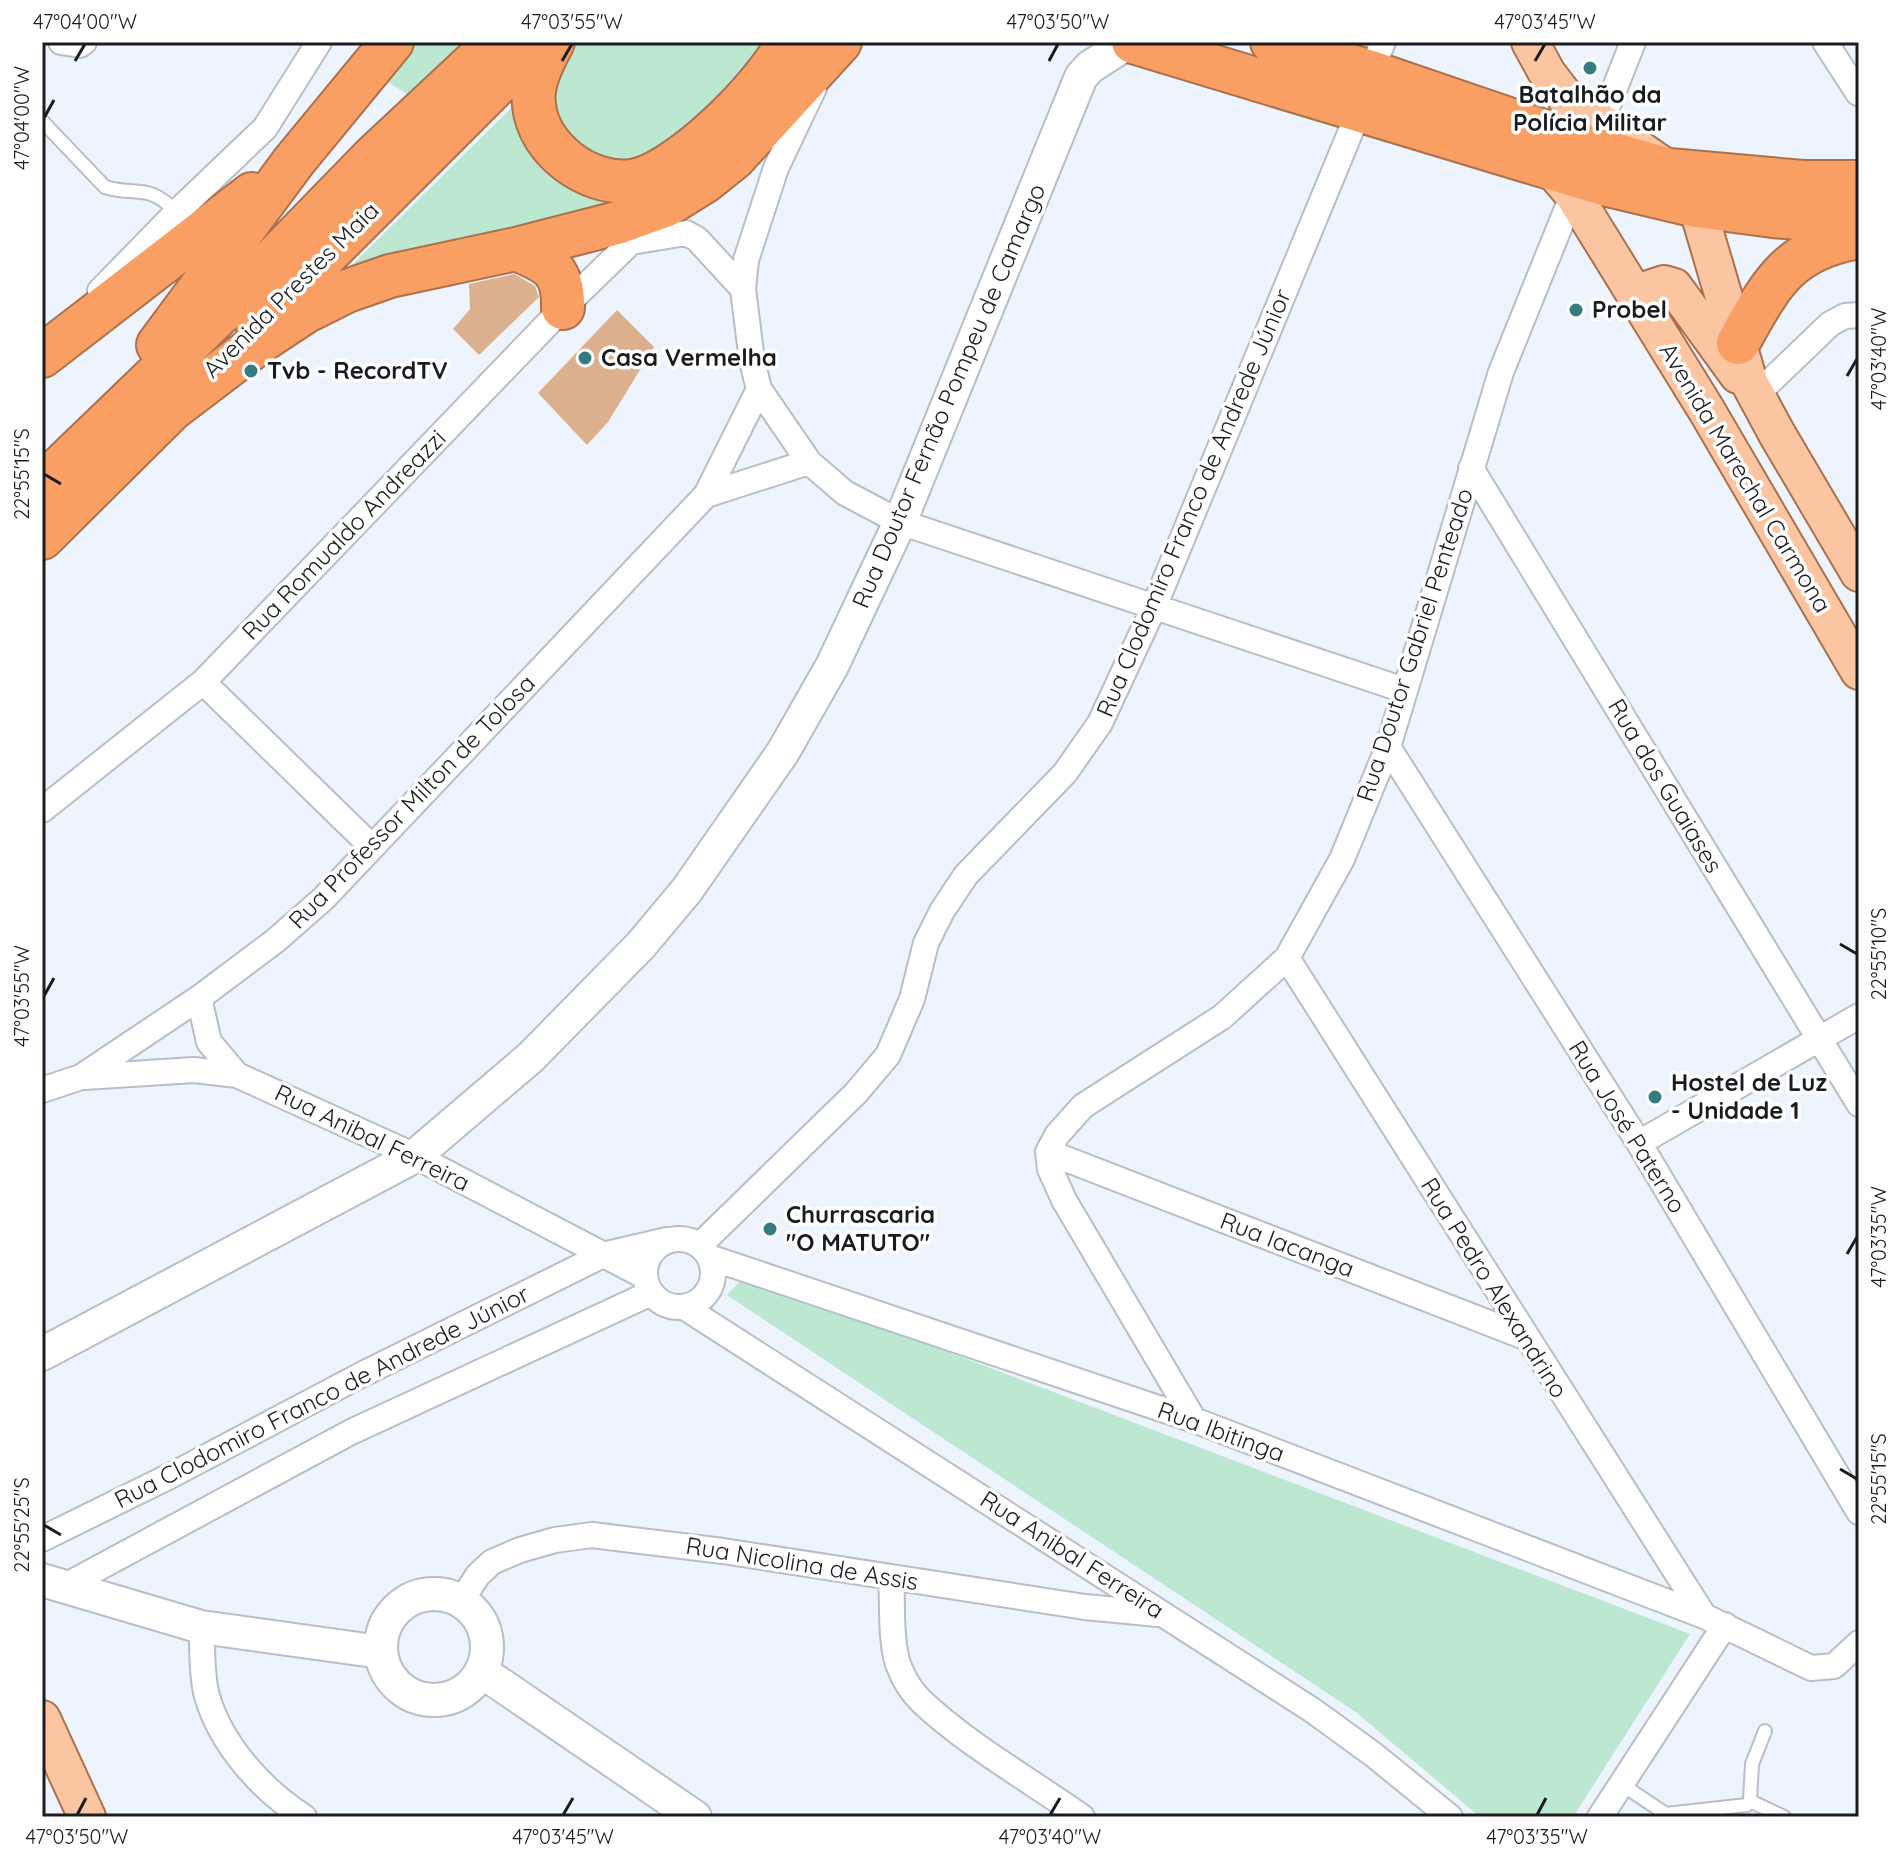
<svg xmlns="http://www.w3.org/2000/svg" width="1901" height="1859" viewBox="0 0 1901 1859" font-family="Quicksand,sans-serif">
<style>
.green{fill:#bce8d2}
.building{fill:#ddb08d}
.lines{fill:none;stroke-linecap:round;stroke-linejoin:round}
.lane-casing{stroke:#b8bec7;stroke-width:16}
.street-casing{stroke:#b8bec7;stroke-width:28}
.secondary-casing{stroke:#b8bec7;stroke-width:36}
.primary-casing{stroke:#ab714c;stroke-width:40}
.highway-casing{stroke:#ab714c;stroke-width:46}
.lane{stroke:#fff;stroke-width:12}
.street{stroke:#fff;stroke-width:24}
.secondary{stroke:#fff;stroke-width:32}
.primary{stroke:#fbc5a2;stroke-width:36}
.highway{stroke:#f99f64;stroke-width:42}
.ticks{fill:none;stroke:#1a1c20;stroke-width:3}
.poi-dot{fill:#347d7f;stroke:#fff;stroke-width:3}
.labels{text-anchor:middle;stroke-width:7;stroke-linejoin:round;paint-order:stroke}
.poi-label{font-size:24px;font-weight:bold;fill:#1a1c20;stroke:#fff;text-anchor:start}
.street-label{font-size:24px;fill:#1a1c20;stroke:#fff}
.neatline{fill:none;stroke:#1a1c20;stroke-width:3}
.ticks-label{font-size:20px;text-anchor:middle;fill:#1a1c20}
</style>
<rect width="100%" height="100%" fill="#edf4fe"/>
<path class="green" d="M410 42H469L410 96 383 79Z
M577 42H769L666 152 615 166 573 148 551 116 557 69Z
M518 101 522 141 562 176 617 203 342 275Z
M746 1275 1690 1634 1573 1817H1480L1357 1713 727 1295Z"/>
<path class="building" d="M514 274 535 286 539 297 479 355 453 329 470 309 469 284Z
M617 310 654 347 608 422 587 445 538 393Z"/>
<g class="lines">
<g class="lane-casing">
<path id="lane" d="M42 121 105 187C138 197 146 182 177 212
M1621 1784 1666 1814 1747 1805 1750 1801 1752 1764 1765 1731
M1750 1801 1784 1817"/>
</g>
<g class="street-casing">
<path id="street" d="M61 42 80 45 84 42
M1825 42 1858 93
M1371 72 1383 42
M814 88 776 168 746 260 743 289 752 361 759 389 809 462 845 493 900 522 1404 690
M1601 123 1633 42
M100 291 177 212 265 128 319 42
M1756 395 1830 324 1845 316 1859 315
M1471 468 1859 1104
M706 495 809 462
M203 682 372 847
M1388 747 1639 1143 1859 1512
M42 810 203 682 563 308 631 242 686 233 697 239 743 289
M1287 958 1704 1616
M199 998 209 1042 237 1075
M84 1077 194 1070 237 1075 415 1156 644 1276
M42 1090 81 1077 199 998 275 941 324 898 706 495 759 389
M1639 1143 1859 1016
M1048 1152 1525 1337
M645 1273a34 34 0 1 1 68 0a34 34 0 1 1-68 0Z
M700 1245 856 1093 888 1055 912 999 926 943 942 911 966 875 1065 773 1100 723 1154 607 1360 109
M709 1257 1194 1420 1704 1616 1811 1668 1834 1666 1859 1643
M684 1307 1312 1710 1374 1755 1450 1817
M1194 1420 1064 1200 1050 1169 1048 1152 1057 1135 1083 1106 1222 1017 1287 958 1342 859 1388 747 1501 372 1573 194
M42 1539 174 1474 359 1376 603 1255 667 1240
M891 1578C893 1605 890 1638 898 1664 903 1678 911 1691 921 1701 965 1743 1031 1781 1082 1817
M65 1586 351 1432 651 1293
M461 1601 478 1575 492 1562 520 1550 555 1540 592 1535 723 1551 1085 1607 1158 1614
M201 1627C203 1649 201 1675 207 1696 221 1745 262 1790 304 1817
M1600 1817 1725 1625"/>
</g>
<g class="secondary-casing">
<path id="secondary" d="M42 1354 415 1156 531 1057 641 945 687 890 783 752 832 666 900 522 1081 77 1090 67 1129 42
M42 1580 201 1627 381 1652
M381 1647a53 53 0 1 1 106 0a53 53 0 1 1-106 0Z
M481 1671 695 1817"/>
</g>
<g class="primary-casing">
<path id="primary" d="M1530 42 1547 73 1566 98 1669 170 1697 206 1749 382 1777 434 1859 573
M1550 167 1573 194 1707 411 1859 671
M1634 294 1664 284 1674 287 1738 375
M42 1719 87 1817"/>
</g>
<g class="highway-casing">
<path id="highway" d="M553 42C543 61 531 83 534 105 538 149 588 186 631 181 677 176 768 84 787 42
M1133 42 1600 183 1697 206 1773 216 1859 223
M1272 42 1371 72 1596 149 1669 170 1803 182H1859
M516 249C549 263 564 269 563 308
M257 324 539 42
M1738 343C1771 284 1787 249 1859 237
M158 345 294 161 392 42
M42 356 252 194
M172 409 264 339 305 312 347 291 390 276 516 249 617 223 667 205 704 182 734 158 840 42
M42 485 234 300 374 156 496 42
M42 538 190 391"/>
</g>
<use href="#lane" class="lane"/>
<use href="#street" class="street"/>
<use href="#secondary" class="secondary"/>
<use href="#primary" class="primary"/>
<use href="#highway" class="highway"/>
</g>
<path class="ticks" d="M75 61 85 44M562 61 572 44M1049 61 1058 44M1535 61 1545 44M44 118 54 100M1847 376 1857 359M44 474 61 484M1840 944 1857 954M44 996 54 978M1847 1254 1857 1237M1840 1469 1857 1479M44 1525 61 1535M77 1815 86 1798M563 1815 573 1798M1050 1815 1060 1798M1537 1815 1546 1798"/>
<g class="poi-dot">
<circle cx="1590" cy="68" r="8"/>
<circle cx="1576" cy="310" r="8"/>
<circle cx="585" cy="358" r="8"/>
<circle cx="251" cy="371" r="8"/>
<circle cx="1655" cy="1097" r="8"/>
<circle cx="770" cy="1229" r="8"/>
</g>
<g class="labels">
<g class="poi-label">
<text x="1590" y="103" text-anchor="middle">Batalhão da<tspan x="1590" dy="28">Polícia Militar</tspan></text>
<text x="1592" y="318">Probel</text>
<text x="601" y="366">Casa Vermelha</text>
<text x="267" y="379">Tvb - RecordTV</text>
<text x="1671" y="1091">Hostel de Luz<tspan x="1671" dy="28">- Unidade 1</tspan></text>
<text x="786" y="1223">Churrascaria<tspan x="786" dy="28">"O MATUTO"</tspan></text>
</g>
<g class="street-label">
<text transform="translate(291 290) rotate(-45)" y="8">Avenida Prestes Maia</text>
<text transform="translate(949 396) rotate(-67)" y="8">Rua Doutor Fernão Pompeu de Camargo</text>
<text transform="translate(1745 478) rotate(59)" y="8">Avenida Marechal Carmona</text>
<text transform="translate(1194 503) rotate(-67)" y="8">Rua Clodomiro Franco de Andrede Júnior</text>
<text transform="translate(344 535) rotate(-46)" y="8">Rua Romualdo Andreazzi</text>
<text transform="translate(1415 645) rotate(-72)" y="8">Rua Doutor Gabriel Penteado</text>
<text transform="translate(1665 786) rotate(59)" y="8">Rua dos Guaiases</text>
<text transform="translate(412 802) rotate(-46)" y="8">Rua Professor Milton de Tolosa</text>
<text transform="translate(1627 1127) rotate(58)" y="8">Rua José Paterno</text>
<text transform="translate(372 1138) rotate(26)" y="8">Rua Anibal Ferreira</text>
<text transform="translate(1287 1245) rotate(21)" y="8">Rua Iacanga</text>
<text transform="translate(1494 1288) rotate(58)" y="8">Rua Pedro Alexandrino</text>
<text transform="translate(322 1397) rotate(-27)" y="8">Rua Clodomiro Franco de Andrede Júnior</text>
<text transform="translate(1221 1432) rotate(20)" y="8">Rua Ibitinga</text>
<text transform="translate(1072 1555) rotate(33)" y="8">Rua Anibal Ferreira</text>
<text transform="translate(802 1564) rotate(9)" y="8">Rua Nicolina de Assis</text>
</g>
</g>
<rect width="1901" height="1859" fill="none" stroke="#ffffff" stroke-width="88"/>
<rect x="44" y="44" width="1813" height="1771" class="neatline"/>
<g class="ticks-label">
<text x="85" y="29">47°04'00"W</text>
<text x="572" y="29">47°03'55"W</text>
<text x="1058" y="29">47°03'50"W</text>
<text x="1545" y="29">47°03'45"W</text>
<text transform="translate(22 118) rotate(-90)" y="7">47°04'00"W</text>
<text transform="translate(1879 359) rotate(-90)" y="7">47°03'40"W</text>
<text transform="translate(22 474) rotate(-90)" y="7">22°55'15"S</text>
<text transform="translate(1879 954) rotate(-90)" y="7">22°55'10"S</text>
<text transform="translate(22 996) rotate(-90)" y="7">47°03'55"W</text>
<text transform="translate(1879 1237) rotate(-90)" y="7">47°03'35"W</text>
<text transform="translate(1879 1479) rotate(-90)" y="7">22°55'15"S</text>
<text transform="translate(22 1525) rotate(-90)" y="7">22°55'25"S</text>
<text x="77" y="1844">47°03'50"W</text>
<text x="563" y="1844">47°03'45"W</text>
<text x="1050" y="1844">47°03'40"W</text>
<text x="1537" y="1844">47°03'35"W</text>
</g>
</svg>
